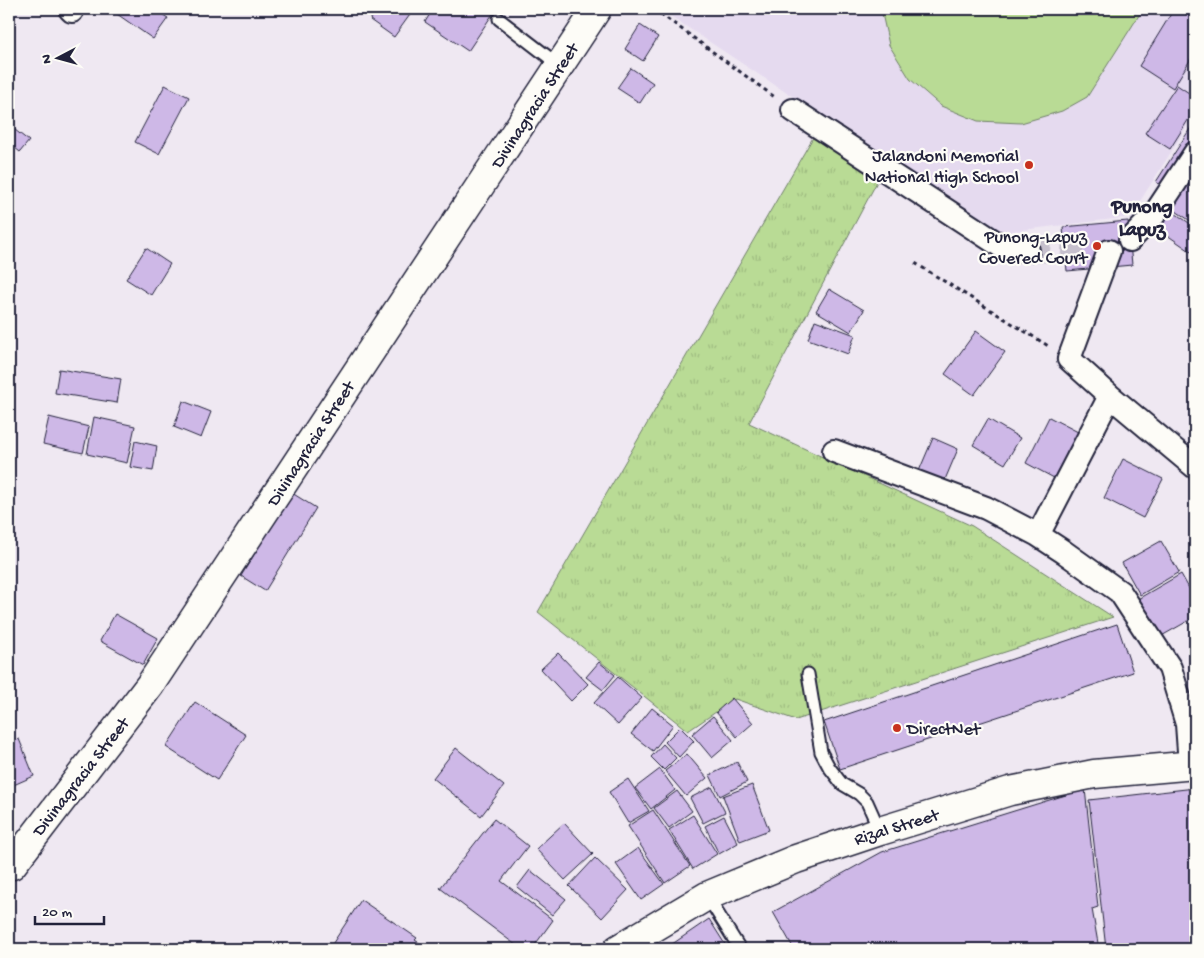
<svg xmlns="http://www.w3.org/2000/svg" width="1204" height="958" viewBox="0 0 1204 958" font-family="'Gochi Hand',sans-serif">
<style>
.built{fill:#e5daef}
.grass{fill:url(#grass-tufts);stroke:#6e7e68}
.garden{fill:#b9db95;stroke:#6e7e68}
.building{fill:#ceb8e7;stroke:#22223b}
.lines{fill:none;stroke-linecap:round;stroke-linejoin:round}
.street-tunnel{stroke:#c6c0cd;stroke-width:22;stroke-dasharray:22 11;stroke-linecap:butt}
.lane-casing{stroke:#22223b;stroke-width:15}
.street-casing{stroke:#22223b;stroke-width:26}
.secondary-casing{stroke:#22223b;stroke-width:31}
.path{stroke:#22223b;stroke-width:3;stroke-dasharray:4 4;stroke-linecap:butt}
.lane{stroke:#fdfcf7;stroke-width:11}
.street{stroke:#fdfcf7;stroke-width:22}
.secondary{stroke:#fdfcf7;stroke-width:28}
.poi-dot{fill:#c8321e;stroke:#fdfcf7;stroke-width:2}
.labels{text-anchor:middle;stroke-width:4.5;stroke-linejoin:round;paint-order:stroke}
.street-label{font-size:18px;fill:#22223b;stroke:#fdfcf7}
.poi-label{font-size:18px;fill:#22223b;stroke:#fdfcf7;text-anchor:end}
.quarter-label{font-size:20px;font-weight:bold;fill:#22223b;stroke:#fdfcf7}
</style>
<defs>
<pattern id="grass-tufts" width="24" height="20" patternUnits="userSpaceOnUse" patternTransform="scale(1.25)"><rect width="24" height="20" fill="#b9db95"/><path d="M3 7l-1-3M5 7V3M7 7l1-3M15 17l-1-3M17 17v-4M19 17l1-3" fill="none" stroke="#9fbc81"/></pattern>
</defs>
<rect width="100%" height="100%" fill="#efe8f2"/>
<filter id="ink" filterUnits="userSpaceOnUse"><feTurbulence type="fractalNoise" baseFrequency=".02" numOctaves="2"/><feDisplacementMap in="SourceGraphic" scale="10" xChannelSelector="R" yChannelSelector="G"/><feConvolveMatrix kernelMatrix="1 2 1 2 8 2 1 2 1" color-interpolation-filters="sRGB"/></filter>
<g filter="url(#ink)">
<path class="built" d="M660 9H1195V114L1130 217 998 233Z"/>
<path class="grass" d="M815 134 879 178 749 423 972 526 1113 617 796 720 735 699 688 731 538 612Z"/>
<path class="garden" d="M881 9H1143L1087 97 1062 111 1021 123 978 121 941 106 910 79 889 45Z"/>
<path class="building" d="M121 9H154L168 18 153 39 117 14Z
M378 9H408L412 12 394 37 370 20Z
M418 9H429L425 14Z
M433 9H496L468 51 425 22Z
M1174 9H1195V52L1173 88 1139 66Z
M640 25 658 37 643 61 625 49Z
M631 68 653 83 640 103 617 88Z
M165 85 189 97 159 154 135 142Z
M1177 85 1195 97V109L1170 149 1145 133Z
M1195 121V145L1167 189 1156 182Z
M10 126 29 141 20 152 9 143V128Z
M1195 172V184L1190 180Z
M1187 182 1195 188V224L1170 207Z
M1166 207 1195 227V249L1193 253 1154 226Z
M1128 221 1132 265 1067 271 1063 227Z
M146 248 170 264 151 295 126 279Z
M829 289 864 310 851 332 816 311Z
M815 320 855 335 848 354 808 339Z
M976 331 1005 352 974 395 945 374Z
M59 369 121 379 117 403 55 393Z
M183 401 211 412 201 438 174 427Z
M49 417 89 427 83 453 43 444Z
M94 417 135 426 127 463 87 454Z
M1049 417 1078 432 1054 478 1026 463Z
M988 419 1020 438 1005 464 973 445Z
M933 438 958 449 944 482 919 471Z
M135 441 157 446 153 471 130 467Z
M1123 459 1163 479 1143 518 1104 498Z
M292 493 316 508 265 591 241 576Z
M1161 541 1179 572 1140 595 1122 563Z
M1181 574 1195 599V617L1158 638 1136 600Z
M115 614 158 638 143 665 100 641Z
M1117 624 1133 672 840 769 824 722Z
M558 653 588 684 571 701 541 669Z
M599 662 615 675 603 690 586 677Z
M618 677 642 698 618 725 594 703Z
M732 698 753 723 737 737 716 712Z
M195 702 246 735 217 780 166 747Z
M652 708 673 725 653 751 631 734Z
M713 716 733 740 712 758 692 734Z
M680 727 694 741 679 757 665 742Z
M19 739 34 776 9 787V743Z
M663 744 676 758 664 770 651 757Z
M456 748 504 786 481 816 433 778Z
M687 754 707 778 686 796 665 771Z
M737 762 747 782 720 796 710 775Z
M660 769 675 790 651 809 635 788Z
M628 779 649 811 628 823 609 792Z
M752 785 769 830 740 841 723 796Z
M712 787 725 812 703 823 690 798Z
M1195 788V949H1106L1089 800Z
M1085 789 1098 907 1092 909 1099 949H794L773 912 882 852Z
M677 791 692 811 669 828 654 808Z
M653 810 690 866 665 883 628 826Z
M693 815 717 854 693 869 669 830Z
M724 816 738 843 719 854 705 826Z
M494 819 528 846 501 881 553 920 532 949H521L440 888Z
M564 823 593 854 565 880 536 849Z
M638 848 664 884 641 900 616 864Z
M595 858 628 890 602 918 569 886Z
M530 870 566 899 552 915 517 887Z
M361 900 417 938 415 940 428 949H329Z
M709 919 728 949H665Z"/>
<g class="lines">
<path class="street-tunnel" d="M1028 250 1065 253 1109 251 1130 240"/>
<g class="lane-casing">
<path id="lane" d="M499 19 560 66
M808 674 821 752 829 767 842 784 859 794 867 802 880 831
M707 896 740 949"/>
</g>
<g class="street-casing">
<path id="street" d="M70 9 72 11
M793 110 1004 248 1028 250
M1130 240 1154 215 1195 153
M1109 251 1069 359 1110 396 1195 467
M834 451 986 508 1038 535 1064 552 1120 592 1170 668 1187 724 1190 765
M1038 535 1110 396"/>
</g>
<g class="secondary-casing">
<path id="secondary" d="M9 865H12L150 685 597 9
M618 949 707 896 796 859 880 831 1010 791 1094 774 1195 765"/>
</g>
<path class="path" d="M654 9 776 98
M915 263 1050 347"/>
<use href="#lane" class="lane"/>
<use href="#street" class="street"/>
<use href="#secondary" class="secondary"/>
</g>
</g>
<g class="poi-dot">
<circle cx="1029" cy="165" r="5"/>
<circle cx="1097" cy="246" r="5"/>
<circle cx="897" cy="728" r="5"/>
</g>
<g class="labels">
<g class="street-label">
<text transform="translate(534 105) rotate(-57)" y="6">Divinagracia Street</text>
<text transform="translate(310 443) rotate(-57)" y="6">Divinagracia Street</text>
<text transform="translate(80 776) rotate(-52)" y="6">Divinagracia Street</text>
<text transform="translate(896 826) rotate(-17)" y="6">Rizal Street</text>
</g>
<g class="poi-label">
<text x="1019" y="161">Jalandoni Memorial<tspan x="1019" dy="21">National High School</tspan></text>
<text x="1087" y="242">Punong-Lapuz<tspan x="1087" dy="21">Covered Court</tspan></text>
<text x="907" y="734" text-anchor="start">DirectNet</text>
</g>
<g class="quarter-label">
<text x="1142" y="212">Punong<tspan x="1142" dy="23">Lapuz</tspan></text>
</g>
</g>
<rect width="1204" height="958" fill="none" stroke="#fdfcf7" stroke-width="30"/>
<rect x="15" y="15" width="1174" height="928" fill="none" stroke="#22223b" stroke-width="2" filter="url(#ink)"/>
<g transform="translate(58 58) rotate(264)" stroke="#fdfcf7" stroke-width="4" paint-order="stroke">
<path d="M0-4L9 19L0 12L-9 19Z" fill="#22223b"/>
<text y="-8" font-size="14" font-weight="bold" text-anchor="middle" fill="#22223b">N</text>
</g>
<path d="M35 916v8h69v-8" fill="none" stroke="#22223b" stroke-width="2.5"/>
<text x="42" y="916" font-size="15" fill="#22223b" stroke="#fdfcf7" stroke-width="4" paint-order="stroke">20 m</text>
</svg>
